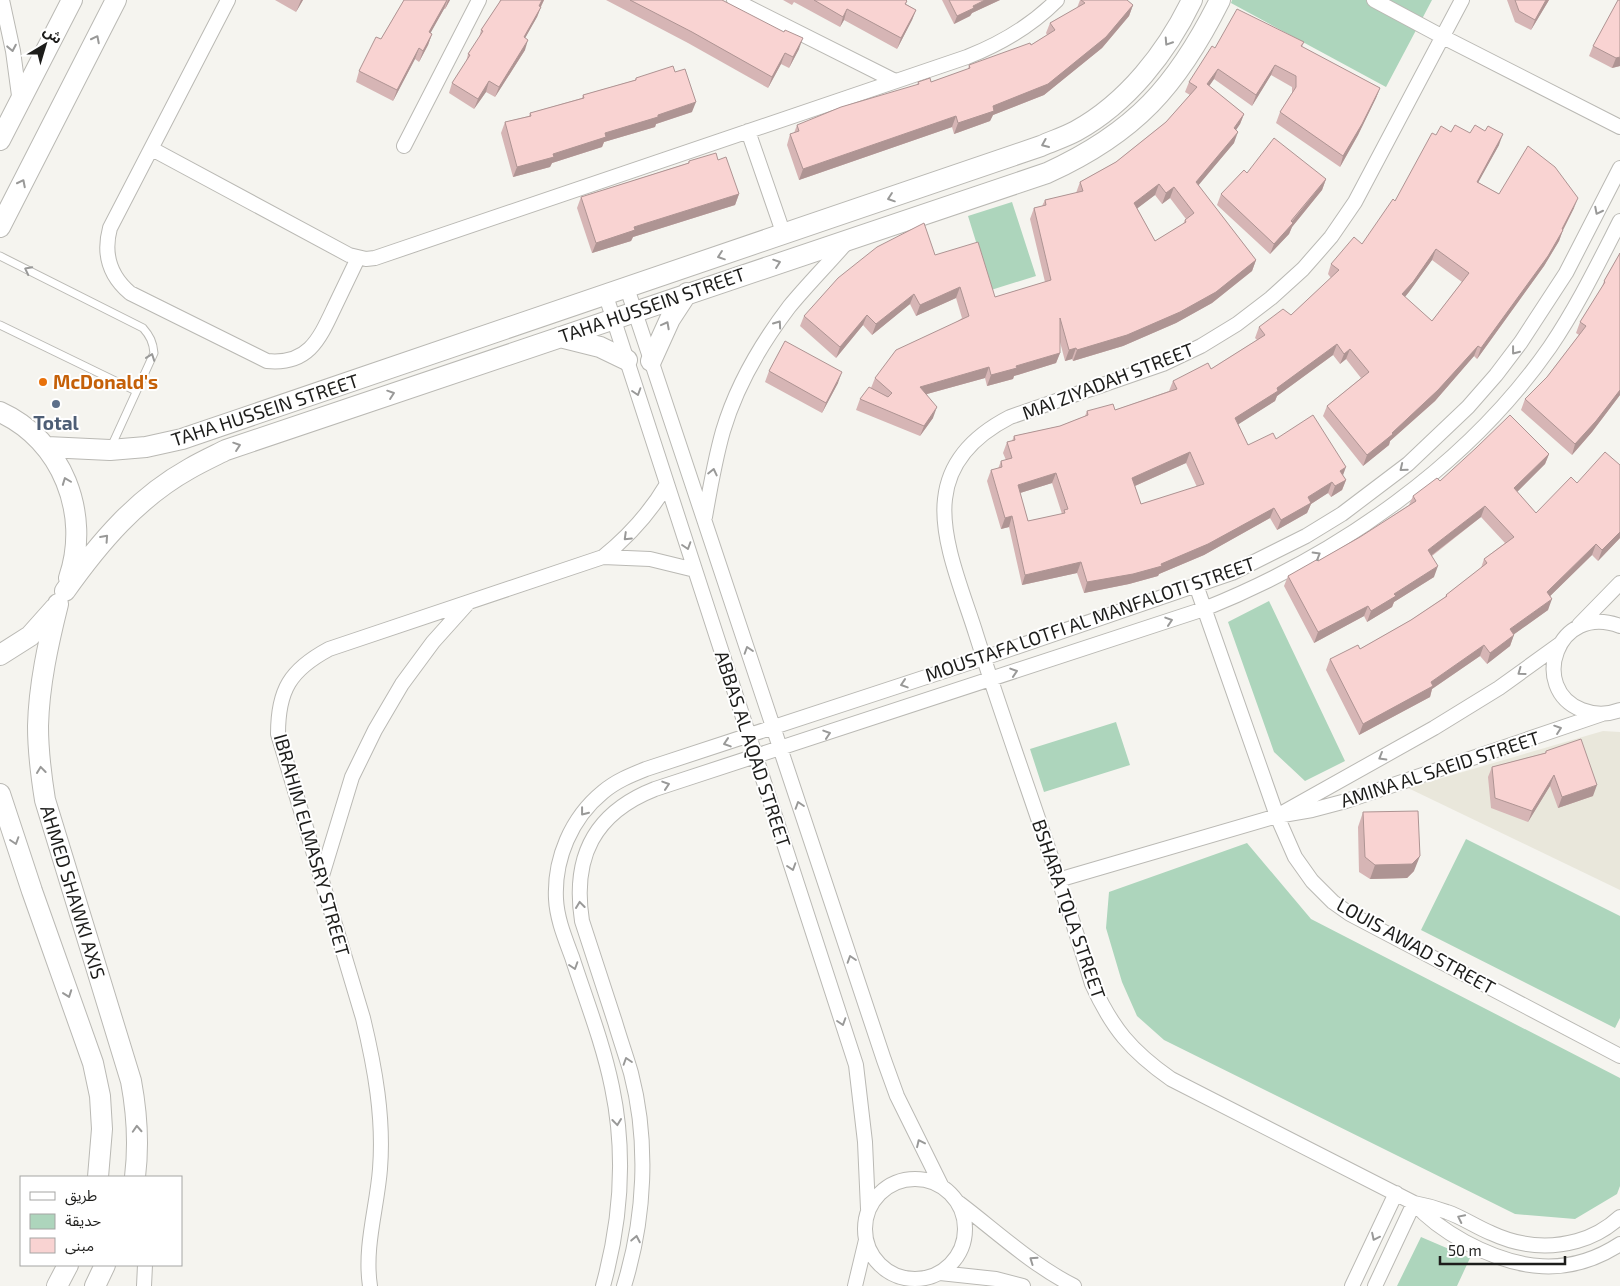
<svg xmlns="http://www.w3.org/2000/svg" width="1620" height="1286" viewBox="0 0 1620 1286" font-family="'Exo 2','Noto Sans Arabic',sans-serif">
<style>
.built{fill:#e9e7db}
.green{fill:#add5bc}
.lines{fill:none;stroke-linecap:round;stroke-linejoin:round}
.lane-casing{stroke:#bab9b4;stroke-width:9}
.street-casing{stroke:#bab9b4;stroke-width:16}
.secondary-casing{stroke:#bab9b4;stroke-width:22}
.lane{stroke:#fff;stroke-width:7}
.street{stroke:#fff;stroke-width:14}
.secondary{stroke:#fff;stroke-width:20}
.wall{fill:#d6b5b5;fill-rule:evenodd}
.shaded-wall{fill:#ae9493}
.building{fill:#f9d3d2;stroke:#ae9493;fill-rule:evenodd}
.oneway{stroke:#999998}
.food-dot{fill:#e8710a;stroke:#fff;stroke-width:2}
.service-dot{fill:#5c6f8a;stroke:#fff;stroke-width:2}
.labels{text-anchor:middle;stroke-width:4;stroke-linejoin:round;paint-order:stroke}
.street-label{font-size:19px;fill:#1d1d1b;stroke:#fff}
.food-label{font-size:19px;font-weight:bold;fill:#c56008;stroke:#fff;text-anchor:start}
.service-label{font-size:19px;font-weight:bold;fill:#4e5e75;stroke:#fff}
</style>
<rect width="100%" height="100%" fill="#f5f4ef"/>
<path class="built" d="M1603 731 1620 732V890L1408 788Z"/>
<path class="green" d="M1232 0H1432L1386 87 1231 3Z
M1012 202 1036 276 991 290 968 216Z
M1269 601 1345 761 1305 781 1274 752 1228 622Z
M1116 722 1130 765 1044 792 1030 749Z
M1466 839 1620 916V1018L1615 1028 1421 930Z
M1247 843 1311 919 1620 1078V1186L1617 1194 1575 1219 1515 1214 1164 1040 1137 1016 1122 982 1106 928 1109 892Z
M1421 1237 1470 1258 1457 1286H1397Z"/>
<g class="lines">
<g class="lane-casing">
<path id="lane" d="M0 256 143 328C150 336 153 342 154 353L111 447
M0 325 136 391"/>
</g>
<g class="street-casing">
<path id="street" d="M2 0 13 51 20 103
M228 0 110 228C103 254 110 276 130 293L267 361C308 365 319 340 334 308 342 291 350 275 358 258
M734 0 895 81
M1374 0 1443 37 1620 127
M1462 0 1355 202 1331 237 1303 269 1271 298 1237 324 1201 346 1163 364 1010 417C977 434 949 460 945 499 940 540 964 595 976 634 1013 751 1057 866 1092 984 1112 1028 1131 1051 1171 1079L1414 1203C1425 1205 1436 1208 1447 1212 1462 1217 1476 1227 1491 1233 1519 1246 1548 1249 1577 1241 1592 1237 1608 1228 1620 1217
M748 131 784 235
M404 146 479 0
M152 149 349 255 366 259 375 258 967 57C1000 44 1031 26 1057 0
M627 288 884 1060 897 1096 942 1187
M606 296 856 1065 865 1142 868 1209
M705 517C710 488 715 459 723 431 736 387 761 344 789 307 807 285 828 264 847 242
M603 557C629 536 650 513 667 484
M1196 585 1277 816 1295 857 1312 881 1333 902 1350 914 1620 1056
M1579 625 1620 583
M1620 626C1557 602 1528 689 1582 710 1595 715 1607 715 1620 710
M1284 812 1434 728 1499 688 1560 644
M321 879 352 777 375 730 402 684 433 642 468 603
M1058 880 1277 816 1312 810 1346 801 1602 714
M865 1229a50 50 0 1 1 100 0a50 50 0 1 1-100 0Z
M959 1203C996 1231 1032 1265 1074 1286
M1414 1203C1429 1220 1445 1231 1465 1242 1517 1270 1568 1278 1620 1244
M940 1273 996 1279 1023 1286
M144 1286 145 1265
M370 1286C364 1247 377 1208 380 1169 384 1118 375 1068 363 1018L278 734C278 690 290 670 329 649L603 557 650 559 695 570
M603 1286C621 1221 626 1154 612 1087 603 1043 586 1000 572 957 565 938 557 919 556 899 554 859 571 818 603 792 616 781 631 775 646 769L984 658 1232 573 1306 536 1342 514 1408 464 1468 407 1496 375 1521 342 1566 273 1620 168
M624 1286C645 1218 649 1142 631 1073 626 1056 620 1039 615 1022 604 988 593 955 582 921 572 857 594 813 655 789L1204 609C1337 556 1468 465 1550 347 1577 307 1598 264 1620 221
M855 1286 866 1240
M1352 1286 1396 1193
M1375 1286 1414 1203"/>
</g>
<g class="secondary-casing">
<path id="secondary" d="M0 140 72 0
M0 227 116 0
M560 337 600 347 627 360
M651 361 670 319 687 293
M0 412C62 440 91 514 69 578
M47 447 110 450 146 447 182 439 1041 146C1052 141 1065 137 1076 131 1127 103 1167 52 1192 0
M65 591C99 543 137 498 189 469 201 462 214 456 226 450L1047 173C1135 133 1177 86 1220 0
M58 604C48 644 39 685 38 726 38 751 41 775 45 800L131 1081C137 1113 139 1144 135 1177
M0 655 30 636 55 608
M0 794 32 891 93 1063 100 1096 102 1129 98 1177
M57 1286 68 1265
M95 1286 105 1265"/>
</g>
<use href="#lane" class="lane"/>
<use href="#street" class="street"/>
<use href="#secondary" class="secondary"/>
</g>
<path class="wall" d="M275 0H303L296 12Z
M404 0H450L445 9H444L430 33 432 34 428 45 419 62 415 59 393 101 356 82 359 71 381 39Z
M500 0H544L541 7 537 17 525 38V50L495 97 486 92 474 109 449 93 452 83 466 62 468 54 479 38 481 30 499 3Z
M606 0H722L799 49 789 68 781 64 768 88 688 43Z
M783 0H906L907 1 906 4 916 10 912 20 897 49 844 20 840 27 794 2 792 5Z
M942 0H1000L972 13 970 16 954 24Z
M1080 0H1127L1133 5 1129 16 1102 48 1044 95 993 115 990 121 954 134 952 127 799 180 787 145 790 134 794 133 797 125 917 85 918 82H931L968 69 969 65 1031 45 1047 35 1046 33 1050 23 1077 8Z
M1507 0H1549L1531 30 1515 22Z
M1620 0V66L1612 68 1589 56 1593 46Z
M1304 42 1302 47 1380 88 1376 98 1358 135 1340 167 1276 123 1280 112 1292 93V87L1271 75 1252 106 1214 79 1209 86 1244 114 1240 124 1236 130 1234 143 1198 185 1256 260 1252 271 1212 303 1176 323 1123 346 1073 361 1072 359 1065 361 1060 342V353L1056 363 1014 376 1013 379 987 386 985 378 927 394 933 418 920 436 856 410 860 399 871 388 875 378 962 318 956 298 916 316 910 304 872 335 863 325 836 358 800 326 804 316 935 255 995 297 1045 282 1030 219 1034 208 1042 206 1045 200 1076 193 1080 182 1116 162 1166 122 1190 95 1185 92 1189 82 1215 48ZM1155 195 1162 204 1170 198 1186 219 1185 220 1183 224 1155 241 1137 208Z
M675 72 692 112 656 124 655 127 604 142 602 147 552 163 550 167 513 177 501 133 505 122 529 116 530 113 582 98 583 95 635 80 636 78Z
M1451 132 1470 133 1499 145 1478 182 1499 194 1574 208 1563 230 1559 241 1544 266 1477 359 1474 356 1435 401 1390 441 1389 445 1363 466 1323 416 1327 406 1361 378 1346 359 1340 364 1333 355 1277 396 1275 401 1238 424 1248 445 1276 439 1343 476 1346 480 1342 490 1331 497 1328 493 1311 504 1307 513 1277 530 1270 518 1204 555 1159 574 1158 576 1129 584 1084 593 1077 573 1022 585 1009 527 1001 529 987 481 991 470 998 469 1001 461 1006 460 1003 453 1007 442 1012 441 1014 436 1060 426 1085 416 1087 411 1115 410 1169 391 1173 381 1211 369 1257 340 1255 338 1259 327 1291 315 1331 278 1328 274 1331 264 1362 244 1395 201 1436 135ZM1432 260 1462 282 1432 321 1405 297ZM1186 463 1197 487 1141 504 1135 486ZM1052 483 1062 514 1028 521 1020 493Z
M718 160 739 194 735 205 633 237 631 241 592 253 577 208 581 197 688 163 689 161Z
M1247 173 1326 179 1322 190 1292 227 1289 234 1270 254 1217 205 1221 194Z
M1620 253V395L1592 432 1572 455 1521 410 1525 399 1547 377 1579 335 1576 333 1580 322 1602 287 1604 281Z
M769 371 838 383 822 413 765 382Z
M1549 454 1545 464 1517 492 1536 513 1620 538 1598 561 1592 555 1550 596 1548 610 1514 634 1510 646 1487 664 1480 656 1432 689 1430 697 1359 735 1326 670 1330 659 1360 649 1411 620 1445 597 1446 595 1481 568 1484 559 1505 543 1481 517 1432 556 1434 577 1394 602 1392 607 1367 622 1364 616 1314 643 1284 586 1288 576 1318 561 1360 537 1409 505 1413 496 1440 481Z
M1546 751 1593 796 1558 808 1550 786 1528 822 1491 808 1488 777 1492 767 1545 753Z
M1363 812 1414 871 1407 878 1370 879 1359 872 1358 827Z"/>
<path class="shaded-wall" d="M301 0H303L296 12Z
M447 0 444 9 425 43 429 32Z
M448 0H450L445 9Z
M542 0H544L536 16 539 6Z
M985 0H1000L972 13 970 16 954 24 957 16 973 6Z
M1546 0H1549L1531 30 1535 20Z
M1133 5 1129 16 1102 48 1044 95 993 115 990 121 954 134 958 123Z
M541 7 537 17 520 47 524 37Z
M847 9 844 20 840 27 843 17Z
M916 10 912 20 897 49 901 38Z
M432 34 428 45 419 62 423 51Z
M803 38 799 49 789 68 793 57Z
M528 40 525 50 495 97 499 87Z
M419 48 415 59 393 101 397 90Z
M785 53 781 64 768 88 772 77Z
M1620 57V66L1612 68 1616 58Z
M1275 65 1271 75 1252 106 1256 95Z
M1218 69 1214 79 1203 95 1207 84Z
M489 81 486 92 474 109 478 99Z
M1380 88 1376 98 1358 135 1340 167 1343 156Z
M696 102 692 112 656 124 655 127 604 142 602 147 552 163 550 167 513 177 517 167 553 154 605 133Z
M1244 114 1240 124 1230 139 1234 128Z
M956 116 952 127 799 180 803 169Z
M1238 132 1234 143 1192 193 1196 182Z
M1503 134 1499 145 1473 192 1477 182Z
M1326 179 1322 190 1292 227 1289 234 1270 254 1274 244Z
M1159 184 1155 195 1130 214 1134 203Z
M1174 187 1170 198 1162 204 1166 193Z
M739 194 735 205 633 237 631 241 592 253 596 243 634 227Z
M1578 198 1574 208 1563 230 1559 241 1544 266 1477 359 1481 348 1562 229Z
M1436 249 1432 260 1409 292 1398 305 1402 294Z
M1256 260 1252 271 1212 303 1176 323 1123 346 1073 361 1077 350Z
M960 287 956 298 916 316 920 305Z
M914 294 910 304 872 335 876 324Z
M867 315 863 325 836 358 840 347Z
M1337 344 1333 355 1277 396 1275 401 1231 429 1235 418Z
M1478 346 1474 356 1435 401 1390 441 1389 445 1363 466 1367 455 1392 433Z
M1076 348 1072 359 1065 361 1069 350Z
M1350 349 1346 359 1340 364 1344 354Z
M1060 353 1056 363 1014 376 1013 379 987 386 991 375 1016 366Z
M989 367 985 378 916 397 920 387Z
M842 372 838 383 822 413 826 403Z
M1620 390V395L1592 432 1572 455 1575 444Z
M937 407 933 418 920 436 924 426Z
M1190 452 1186 463 1128 489 1132 478Z
M1549 454 1545 464 1510 499 1514 488Z
M1346 467 1342 478 1340 471Z
M1056 473 1052 483 1014 495 1018 485Z
M1346 480 1342 490 1331 497 1335 486Z
M1332 482 1328 493 1311 504 1307 513 1277 530 1281 520 1308 497Z
M1485 506 1481 517 1424 561 1428 550Z
M1274 508 1270 518 1204 555 1159 574 1158 576 1129 584 1084 593 1087 582 1161 564Z
M1012 516 1009 527 1001 529 1005 518Z
M1620 532V538L1598 561 1602 550Z
M1596 544 1592 555 1543 603 1547 592Z
M1081 562 1077 573 1022 585 1025 575Z
M1438 566 1434 577 1394 602 1392 607 1367 622 1371 611 1394 594Z
M1552 599 1548 610 1506 640 1510 629Z
M1368 606 1364 616 1314 643 1318 632Z
M1514 635 1510 646 1487 664 1490 653Z
M1484 645 1480 656 1432 689 1430 697 1359 735 1363 724 1431 682Z
M1554 775 1550 786 1528 822 1532 811Z
M1597 785 1593 796 1558 808 1562 797Z
M1420 856 1414 871 1407 878 1370 879 1375 865Z"/>
<path class="building" d="M404 0H447L429 32 432 34 423 51 419 48 397 90 359 71 376 37 381 39Z
M501 0H542L539 6 541 7 524 37 528 40 499 87 489 81 478 99 452 83 470 55 468 54 483 31 481 30Z
M630 0H722L784 32 785 30 803 38 793 57 785 53 772 77 692 32Z
M814 0H906L907 1 905 4 916 10 901 38 847 9 843 17Z
M949 0H985L973 6 974 8 957 16Z
M1081 0H1127L1133 5 1106 37 1048 84 993 106 994 111 958 123 956 116 803 169 790 134 799 131 797 125 841 107 919 84 918 82 930 78 931 82 970 68 969 65 1030 43 1031 45 1055 30 1050 23 1085 3Z
M1515 0H1546L1535 20 1519 11Z
M1618 0H1620V57L1616 58 1593 46Z
M1237 9 1304 42 1301 46 1380 88 1362 124 1343 156 1280 112 1296 87V76L1275 65 1256 95 1218 69 1207 84 1244 114 1234 128 1238 132 1196 182 1256 260 1216 292 1180 312 1127 335 1077 350 1076 348 1069 350 1060 318V353L1016 366 1017 368 991 375 989 367 920 387 937 407 924 426 860 399 869 387 888 397 892 393 875 378 896 350 969 316 960 287 920 305 914 294 876 324 867 315 840 347 804 316 838 278 877 247 924 223 935 255 978 242 995 297 1051 280 1034 208 1046 205 1045 200 1083 191 1080 182 1116 162 1166 122 1197 87 1189 82 1212 46 1215 48ZM1159 184 1166 193 1174 187 1194 213 1185 220 1186 222 1155 241 1134 203Z
M673 66 675 72 685 69 696 102 658 115V117L605 133 606 137 553 154 554 157 517 167 505 122 531 116 530 113 584 98 583 95 636 80V78Z
M1455 125 1470 133 1475 125 1485 131 1488 126 1503 134 1477 182 1499 194 1528 146 1555 167 1578 198 1562 229 1563 230 1548 256 1481 348 1478 346 1438 390 1392 433 1393 434 1367 455 1327 406 1369 372 1350 349 1344 354 1337 344 1277 388 1278 391 1235 418 1248 445 1273 433 1276 439 1313 415 1346 467 1340 471 1346 480 1335 486 1332 482 1308 497 1311 503 1281 520 1274 508 1208 544 1161 564 1162 566 1133 574 1087 582 1081 562 1025 575 1012 516 1005 518 991 470 1002 467 1001 461 1012 458 1007 442 1015 440 1014 436 1060 426 1088 415 1087 411 1113 404 1115 410 1177 389 1173 381 1208 363 1211 369 1265 335 1259 327 1283 309 1291 315 1339 270 1331 264 1354 237 1362 244 1393 199 1395 201 1432 133 1436 135 1441 126 1451 132ZM1436 249 1469 273 1432 321 1402 294 1413 282ZM1190 452 1204 484 1141 504 1132 478ZM1056 473 1068 509 1064 510 1065 513 1028 521 1018 485Z
M1274 138 1326 179 1291 221 1293 223 1274 244 1221 194 1244 170 1247 173Z
M716 153 718 160 726 157 739 194 634 227 635 230 596 243 581 197 689 163V161Z
M1620 253V390L1596 421 1575 444 1525 399 1547 377 1586 326 1580 322 1605 282 1604 281Z
M785 341 842 372 826 403 769 371Z
M1510 415 1549 454 1514 488 1536 513 1571 477 1577 483 1605 452 1620 465V532L1602 550 1596 544 1547 592 1552 599 1510 629 1514 635 1490 653 1484 645 1431 682 1433 686 1363 724 1330 659 1358 645 1360 649 1411 620 1447 596 1446 595 1487 563 1484 559 1514 537 1485 506 1428 550 1438 566 1394 594 1396 596 1371 611 1368 606 1318 632 1288 576 1318 559V561L1360 537 1416 501 1413 496 1437 478 1440 481 1476 448Z
M1581 739 1597 785 1562 797 1554 775 1532 811 1495 798 1492 767 1546 753V751Z
M1418 811 1420 856 1412 864 1375 865 1365 857 1363 812Z"/>
<defs><path id="oneway-chevron" d="M-2-3.5L2.5 0L-2 3.5" fill="none" stroke-width="1.6" stroke-linecap="round" stroke-linejoin="round" transform="scale(1.25)"/></defs>
<g class="oneway">
<use href="#oneway-chevron" transform="translate(96 39) rotate(-63)"/>
<use href="#oneway-chevron" transform="translate(1168 42) rotate(123)"/>
<use href="#oneway-chevron" transform="translate(12 48) rotate(79)"/>
<use href="#oneway-chevron" transform="translate(1045 144) rotate(157)"/>
<use href="#oneway-chevron" transform="translate(22 183) rotate(-63)"/>
<use href="#oneway-chevron" transform="translate(891 198) rotate(161)"/>
<use href="#oneway-chevron" transform="translate(1598 211) rotate(117)"/>
<use href="#oneway-chevron" transform="translate(721 256) rotate(161)"/>
<use href="#oneway-chevron" transform="translate(777 263) rotate(-19)"/>
<use href="#oneway-chevron" transform="translate(28 270) rotate(-153)"/>
<use href="#oneway-chevron" transform="translate(778 324) rotate(-55)"/>
<use href="#oneway-chevron" transform="translate(666 325) rotate(-62)"/>
<use href="#oneway-chevron" transform="translate(1515 351) rotate(128)"/>
<use href="#oneway-chevron" transform="translate(151 357) rotate(-70)"/>
<use href="#oneway-chevron" transform="translate(637 392) rotate(72)"/>
<use href="#oneway-chevron" transform="translate(391 394) rotate(-19)"/>
<use href="#oneway-chevron" transform="translate(237 446) rotate(-19)"/>
<use href="#oneway-chevron" transform="translate(1403 468) rotate(141)"/>
<use href="#oneway-chevron" transform="translate(713 472) rotate(-77)"/>
<use href="#oneway-chevron" transform="translate(66 481) rotate(-111)"/>
<use href="#oneway-chevron" transform="translate(627 537) rotate(136)"/>
<use href="#oneway-chevron" transform="translate(105 538) rotate(-48)"/>
<use href="#oneway-chevron" transform="translate(687 546) rotate(72)"/>
<use href="#oneway-chevron" transform="translate(1317 555) rotate(-31)"/>
<use href="#oneway-chevron" transform="translate(1169 621) rotate(-18)"/>
<use href="#oneway-chevron" transform="translate(748 650) rotate(-108)"/>
<use href="#oneway-chevron" transform="translate(1014 672) rotate(-18)"/>
<use href="#oneway-chevron" transform="translate(1521 672) rotate(144)"/>
<use href="#oneway-chevron" transform="translate(904 684) rotate(162)"/>
<use href="#oneway-chevron" transform="translate(1558 729) rotate(-19)"/>
<use href="#oneway-chevron" transform="translate(827 734) rotate(-18)"/>
<use href="#oneway-chevron" transform="translate(727 743) rotate(162)"/>
<use href="#oneway-chevron" transform="translate(1382 757) rotate(150)"/>
<use href="#oneway-chevron" transform="translate(41 770) rotate(-97)"/>
<use href="#oneway-chevron" transform="translate(666 785) rotate(-18)"/>
<use href="#oneway-chevron" transform="translate(799 805) rotate(-108)"/>
<use href="#oneway-chevron" transform="translate(584 812) rotate(128)"/>
<use href="#oneway-chevron" transform="translate(15 841) rotate(72)"/>
<use href="#oneway-chevron" transform="translate(792 867) rotate(72)"/>
<use href="#oneway-chevron" transform="translate(580 905) rotate(-97)"/>
<use href="#oneway-chevron" transform="translate(851 959) rotate(-108)"/>
<use href="#oneway-chevron" transform="translate(574 966) rotate(72)"/>
<use href="#oneway-chevron" transform="translate(68 994) rotate(70)"/>
<use href="#oneway-chevron" transform="translate(842 1022) rotate(72)"/>
<use href="#oneway-chevron" transform="translate(627 1061) rotate(-108)"/>
<use href="#oneway-chevron" transform="translate(617 1122) rotate(83)"/>
<use href="#oneway-chevron" transform="translate(137 1129) rotate(-93)"/>
<use href="#oneway-chevron" transform="translate(920 1143) rotate(-115)"/>
<use href="#oneway-chevron" transform="translate(1461 1218) rotate(-154)"/>
<use href="#oneway-chevron" transform="translate(1375 1237) rotate(116)"/>
<use href="#oneway-chevron" transform="translate(636 1239) rotate(-79)"/>
<use href="#oneway-chevron" transform="translate(1033 1260) rotate(-145)"/>
</g>
<circle class="food-dot" cx="43" cy="382" r="5"/>
<circle class="service-dot" cx="56" cy="404" r="5"/>
<g class="labels">
<g class="street-label">
<text transform="translate(652 305) rotate(-19)" y="7">TAHA HUSSEIN STREET</text>
<text transform="translate(1108 381) rotate(-21)" y="7">MAI ZIYADAH STREET</text>
<text transform="translate(265 410) rotate(-18)" y="7">TAHA HUSSEIN STREET</text>
<text transform="translate(1090 619) rotate(-19)" y="7">MOUSTAFA LOTFI AL MANFALOTI STREET</text>
<text transform="translate(753 749) rotate(72)" y="7">ABBAS AL AQAD STREET</text>
<text transform="translate(1440 769) rotate(-18)" y="7">AMINA AL SAEID STREET</text>
<text transform="translate(312 845) rotate(74)" y="7">IBRAHIM ELMASRY STREET</text>
<text transform="translate(73 892) rotate(73)" y="7">AHMED SHAWKI AXIS</text>
<text transform="translate(1069 909) rotate(71)" y="7">BSHARA TQLA STREET</text>
<text transform="translate(1416 946) rotate(29)" y="7">LOUIS AWAD STREET</text>
</g>
<g class="food-label">
<text x="53" y="389">McDonald's</text>
</g>
<g class="service-label">
<text x="56" y="430">Total</text>
</g>
</g>
<rect x="20" y="1176" width="162" height="90" fill="#ffffff" stroke="#a5a5a4"/>
<rect x="30" y="1192" width="25" height="8" fill="#ffffff" stroke="#a5a5a4"/>
<text x="65" y="1201" font-size="15" fill="#1d1d1b">طريق</text>
<rect x="30" y="1214" width="25" height="15" fill="#add5bc" stroke="#a5a5a4"/>
<text x="65" y="1226" font-size="15" fill="#1d1d1b">حديقة</text>
<rect x="30" y="1238" width="25" height="15" fill="#f9d3d2" stroke="#a5a5a4"/>
<text x="65" y="1251" font-size="15" fill="#1d1d1b">مبنى</text>
<g transform="translate(45 45) rotate(38)" stroke="#ffffff" stroke-width="4" paint-order="stroke">
<path d="M0-4L9 19L0 12L-9 19Z" fill="#1d1d1b"/>
<text y="-8" font-size="14" font-weight="bold" text-anchor="middle" fill="#1d1d1b">ش</text>
</g>
<path d="M1440 1256v8h125v-8" fill="none" stroke="#1d1d1b" stroke-width="2.5"/>
<text x="1448" y="1256" font-size="15" fill="#1d1d1b" stroke="#ffffff" stroke-width="4" paint-order="stroke">50 m</text>
</svg>
